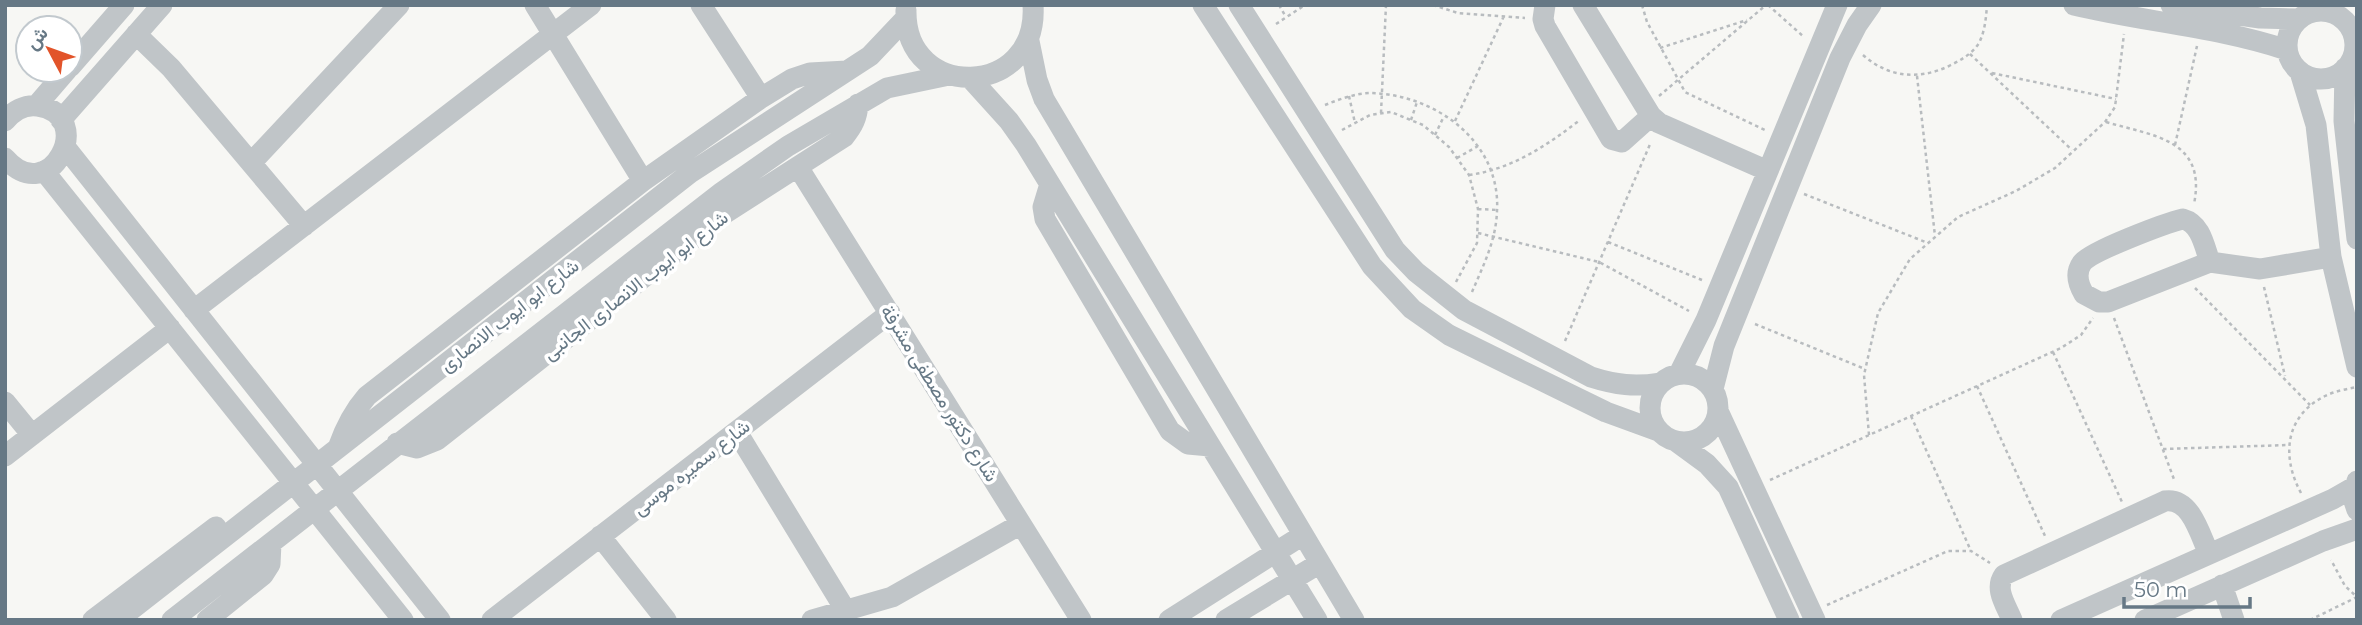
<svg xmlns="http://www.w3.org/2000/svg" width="2362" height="625" viewBox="0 0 2362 625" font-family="Montserrat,Vazirmatn,sans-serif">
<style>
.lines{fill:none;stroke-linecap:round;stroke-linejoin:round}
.path{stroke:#b8bcbf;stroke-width:2.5;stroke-dasharray:3.5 3.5;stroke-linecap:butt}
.minor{stroke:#c0c5c8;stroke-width:21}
.labels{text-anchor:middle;stroke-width:7;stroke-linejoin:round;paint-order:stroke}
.street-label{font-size:19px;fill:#667885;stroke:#fff}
</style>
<rect width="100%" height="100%" fill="#f7f7f4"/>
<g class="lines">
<path class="path" d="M1279 5 1286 17
M1433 5 1458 13 1525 18
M1642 5 1647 22 1685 92 1765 130
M1768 5 1804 37
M1276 24 1305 5
M1660 48 1747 20
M1970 54 2072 150
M1863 55C1889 78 1919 80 1949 66 1961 60 1972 54 1979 43 1985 31 1986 18 1987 5
M1992 73 2116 99
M1917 76 1935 236
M1349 96 1355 123
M1659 96 1766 5
M1325 105C1340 99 1356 93 1372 93 1436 95 1501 142 1497 211 1496 241 1483 266 1472 292
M1381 113 1386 5
M1411 120 1417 102
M1455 121 1504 16
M2106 122C2153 136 2207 139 2194 204
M1342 130 1370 115 1391 112 1423 125 1449 147 1469 175 1478 209 1477 243 1456 282
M1435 135 1444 116
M2175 145 2197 46
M1457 158 1478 146
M1469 175C1512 169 1546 146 1580 120
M1804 194 1928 243
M1478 209 1498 210
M1478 233 1599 262 1689 311
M1608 242 1702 280
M2264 287 2285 376
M2195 288 2310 405
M2114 318 2175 482
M1755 324 1865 369
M1565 341 1651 142
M2053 352 2122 502
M1977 386 2045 536
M1911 416 1971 551
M1869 435 1864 375 1878 313 1910 259 1958 217 2016 191 2055 168 2105 122 2115 107 2124 34
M2163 449 2289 445
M1770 480 2061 348 2081 335 2093 318
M2301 493C2281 456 2285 416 2325 396 2335 391 2347 389 2357 387
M1827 605 1948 551H1971L1990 563
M2310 620 2357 597 2345 586 2331 560"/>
<path class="minor" d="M535 5 643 181
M701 5 761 98
M1203 5 1372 266 1412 309 1449 335 1518 369 1606 412 1658 431
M1239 5 1395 250 1416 272 1464 310 1591 377C1616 385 1635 387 1660 383
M1545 5 1543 19 1545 26 1611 139 1622 142 1651 116
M1583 5 1651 116 1659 123 1768 171
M2074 5C2145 22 2218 27 2287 50
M2171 5 2260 18 2299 19
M906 10C904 102 1039 99 1033 5
M2287 45a34 34 0 1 1 68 0a34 34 0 1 1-68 0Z
M136 34 171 68 304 226
M1029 41 1037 80 1044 99 1354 620
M70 67 124 5
M2345 68 2344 121 2357 239
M2300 72 2316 125 2331 257 2357 367
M971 79 1009 121 1026 145 1317 620
M36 106 67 70
M61 120 162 5
M5 121C13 111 25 104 38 106 98 115 50 210 5 158
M66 148 440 620
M251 163 399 5
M798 167 1081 620
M44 171 403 620
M1050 184 1043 207 1045 219 1170 431 1188 444 1210 446
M2210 262C2204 245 2201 224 2183 219 2166 223 2091 251 2082 263 2075 273 2078 284 2084 294L2099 302H2108L2210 262 2260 269 2331 257
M194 310 591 5
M1650 408a34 34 0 1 1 68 0a34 34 0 1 1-68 0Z
M1679 374 1706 320 1837 5
M1713 389 1724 346 1840 58 1857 25 1871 5
M5 402 32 435
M1718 411 1815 620
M737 432 846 611
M1677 442 1707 464 1728 487 1789 620
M397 443 417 448 437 440 724 214 844 137C853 126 857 118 858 104
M338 448C345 428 353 412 367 396L643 181 761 98 792 79 810 73 847 71
M5 456 170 328
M2357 481 2353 498 2357 510
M600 536 666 620
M2222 585 2234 620
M93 620 216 527
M118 620 690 173 870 56 906 18
M172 620 722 192 788 146 887 88 949 75
M207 620 263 575 270 564 271 543
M492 620 890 313
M812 620 892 597 1021 524
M1169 620 1303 535
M1226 620 1320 563
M2012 620C2006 605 1994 589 2004 575L2165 501C2191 497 2200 535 2209 554
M2061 620 2333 499 2354 487
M2145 620 2323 541 2357 529"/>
</g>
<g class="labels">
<g class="street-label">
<text transform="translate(635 285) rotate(-38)" y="7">شارع ابو ايوب الانصارى الجانبى</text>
<text transform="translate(509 315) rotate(-38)" y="7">شارع ابو ايوب الانصارى</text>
<text transform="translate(940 393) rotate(58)" y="7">شارع دكتور مصطفى مشرفة</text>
<text transform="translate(691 467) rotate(-38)" y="7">شارع سميره موسى</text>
</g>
</g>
<rect width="2362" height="625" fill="none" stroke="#667885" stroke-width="14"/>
<g transform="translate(49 49) rotate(311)"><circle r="33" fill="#ffffff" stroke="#c2c9ce" stroke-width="2"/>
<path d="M0-5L12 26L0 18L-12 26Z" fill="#e2542a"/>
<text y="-10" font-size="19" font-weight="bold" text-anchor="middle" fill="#667885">ش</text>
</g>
<path d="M2124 597v10h126v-10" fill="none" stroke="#667885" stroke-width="3.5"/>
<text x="2134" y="597" font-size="21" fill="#667885" stroke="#ffffff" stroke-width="5" paint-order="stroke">50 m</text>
</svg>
